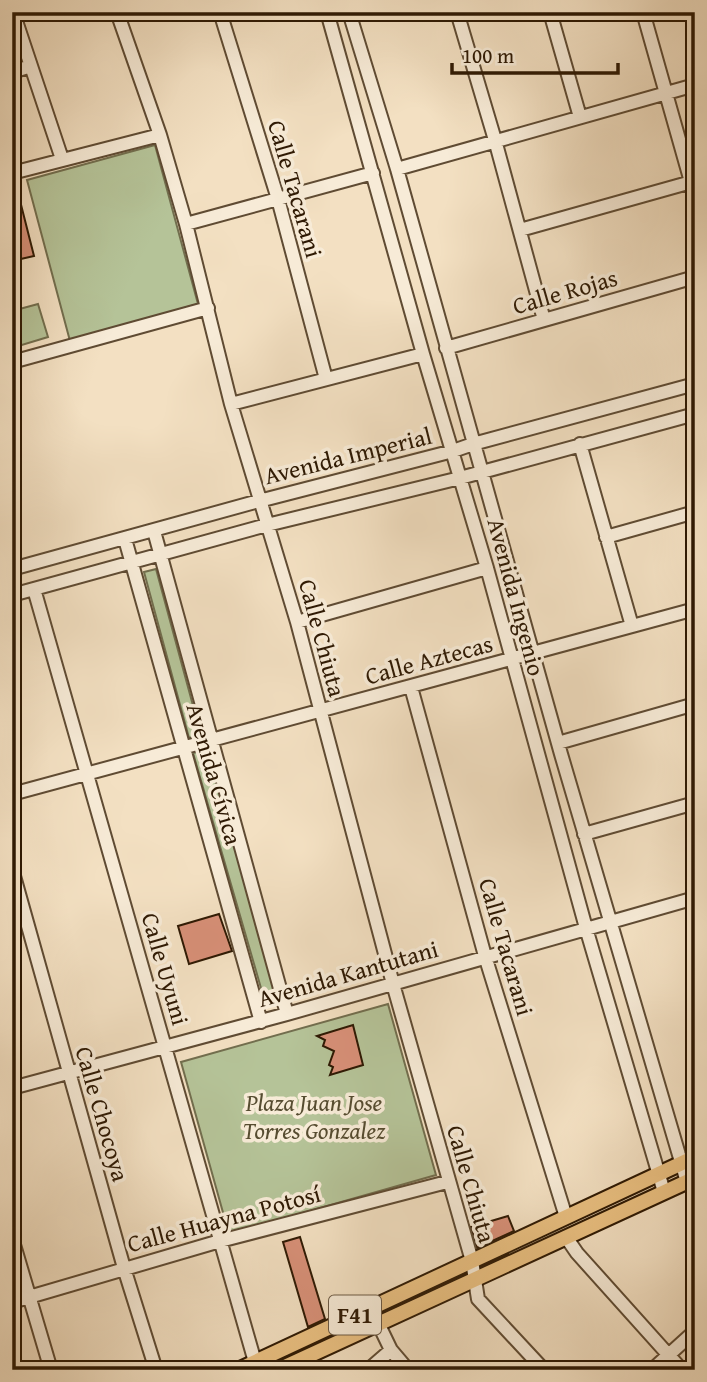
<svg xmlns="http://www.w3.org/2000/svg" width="707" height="1382" viewBox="0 0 707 1382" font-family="'Gentium Book Plus',serif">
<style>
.green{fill:#b5c398;stroke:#726e4e;stroke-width:2}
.building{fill:#d89078;stroke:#2e1903;stroke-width:2}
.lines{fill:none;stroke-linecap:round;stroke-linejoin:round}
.minor-casing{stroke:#5f4b33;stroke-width:16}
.major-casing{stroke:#2e1903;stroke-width:18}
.minor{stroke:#f7ebd7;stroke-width:12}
.major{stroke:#eac081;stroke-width:14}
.labels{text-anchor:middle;stroke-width:7;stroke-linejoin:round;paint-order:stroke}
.shield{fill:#f7ebd7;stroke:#6a5843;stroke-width:2}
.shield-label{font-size:23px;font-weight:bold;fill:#2e1903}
.street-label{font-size:24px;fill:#2e1903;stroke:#f7ebd7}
.park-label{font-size:24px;font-style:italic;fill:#564c30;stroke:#f7ebd7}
</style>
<rect width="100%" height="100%" fill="#f3e0c2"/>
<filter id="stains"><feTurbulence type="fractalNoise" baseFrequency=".00286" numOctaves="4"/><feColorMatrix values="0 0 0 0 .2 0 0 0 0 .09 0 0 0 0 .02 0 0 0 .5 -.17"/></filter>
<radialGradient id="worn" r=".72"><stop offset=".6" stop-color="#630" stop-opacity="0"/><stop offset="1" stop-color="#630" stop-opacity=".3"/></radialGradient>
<path class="green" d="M155 145 198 304 70 341 27 180Z
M38 304 48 337 12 348V311Z
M156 569 201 735 189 738 144 572Z
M208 749 279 998 265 1002 193 753Z
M388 1004 436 1175 229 1234 181 1062Z"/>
<path class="building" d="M15 181 34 256 12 261V182Z
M219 914 232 951 189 964 178 926Z
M353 1025 363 1065 330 1075 333 1067 329 1065 334 1051 323 1046 325 1040 317 1036Z
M508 1216 514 1231 477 1248 471 1227Z
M300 1237 325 1319 308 1327 283 1242Z"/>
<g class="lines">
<g class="minor-casing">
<path id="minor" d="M13 12 62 159
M117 12 160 135 186 224 231 404 297 622 393 984 472 1261 478 1299 544 1370
M220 12 278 199 326 379
M327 12 423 354 487 568 586 928 664 1192
M349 12 397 169 561 754 687 1182
M457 12 495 140 544 320
M550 12 580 117
M643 12 695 196
M12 72 31 66
M397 169 695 85
M12 173 160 135
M186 224 373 173
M520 230 695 181
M446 348 695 277
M12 362 208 308
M231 404 423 354
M580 444 632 626
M154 531 287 1014
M606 537 695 512
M125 539 261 1022
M12 569 259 501 453 451 473 444 695 384
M34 589 255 1362
M12 595 267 525 460 478 695 414
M297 622 487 568
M411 687 485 956 566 1217
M558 743 695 704
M12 794 695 609
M584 834 695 803
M12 869 124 1268 156 1370
M12 1088 287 1014 695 898
M566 1237 577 1253 682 1370
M12 1238 51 1370
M12 1302 220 1241 447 1182
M378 1323 391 1350 408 1370
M368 1370 391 1350
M652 1370 695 1331"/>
</g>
<g class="major-casing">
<path id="major" d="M238 1370 695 1157
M278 1370 695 1178"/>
</g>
<use href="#minor" class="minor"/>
<use href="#major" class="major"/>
</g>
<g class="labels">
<rect class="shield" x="329" y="1295.5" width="52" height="39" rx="5"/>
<g class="shield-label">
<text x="355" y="1323">F41</text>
</g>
<g class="street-label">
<text transform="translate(295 189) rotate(74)" y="8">Calle Tacarani</text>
<text transform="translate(565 292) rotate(-16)" y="8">Calle Rojas</text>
<text transform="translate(348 456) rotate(-14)" y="8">Avenida Imperial</text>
<text transform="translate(516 597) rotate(75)" y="8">Avenida Ingenio</text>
<text transform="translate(322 638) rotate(75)" y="8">Calle Chiuta</text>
<text transform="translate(429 660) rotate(-15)" y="8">Calle Aztecas</text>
<text transform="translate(214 774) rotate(74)" y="8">Avenida Cívica</text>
<text transform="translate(506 947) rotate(74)" y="8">Calle Tacarani</text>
<text transform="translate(165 969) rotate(74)" y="8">Calle Uyuni</text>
<text transform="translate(348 974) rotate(-16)" y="8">Avenida Kantutani</text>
<text transform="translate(102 1114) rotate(74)" y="8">Calle Chocoya</text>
<text transform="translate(471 1184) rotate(74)" y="8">Calle Chiuta</text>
<text transform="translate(224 1219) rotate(-15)" y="8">Calle Huayna Potosí</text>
</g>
<g class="park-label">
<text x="314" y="1111">Plaza Juan Jose<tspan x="314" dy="28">Torres Gonzalez</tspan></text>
</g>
</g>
<rect width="707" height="1382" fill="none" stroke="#f3e0c2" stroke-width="42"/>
<rect x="14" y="14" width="679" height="1354" fill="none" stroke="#2e1903" stroke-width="3.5"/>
<rect x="21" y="21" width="665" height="1340" fill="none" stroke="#2e1903" stroke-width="2"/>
<path d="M452 63v10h166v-10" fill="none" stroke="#2e1903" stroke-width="3.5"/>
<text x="462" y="63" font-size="21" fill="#2e1903" stroke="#f7ebd7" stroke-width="5" paint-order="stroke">100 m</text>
<rect width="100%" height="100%" filter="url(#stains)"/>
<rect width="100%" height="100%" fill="url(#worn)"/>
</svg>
